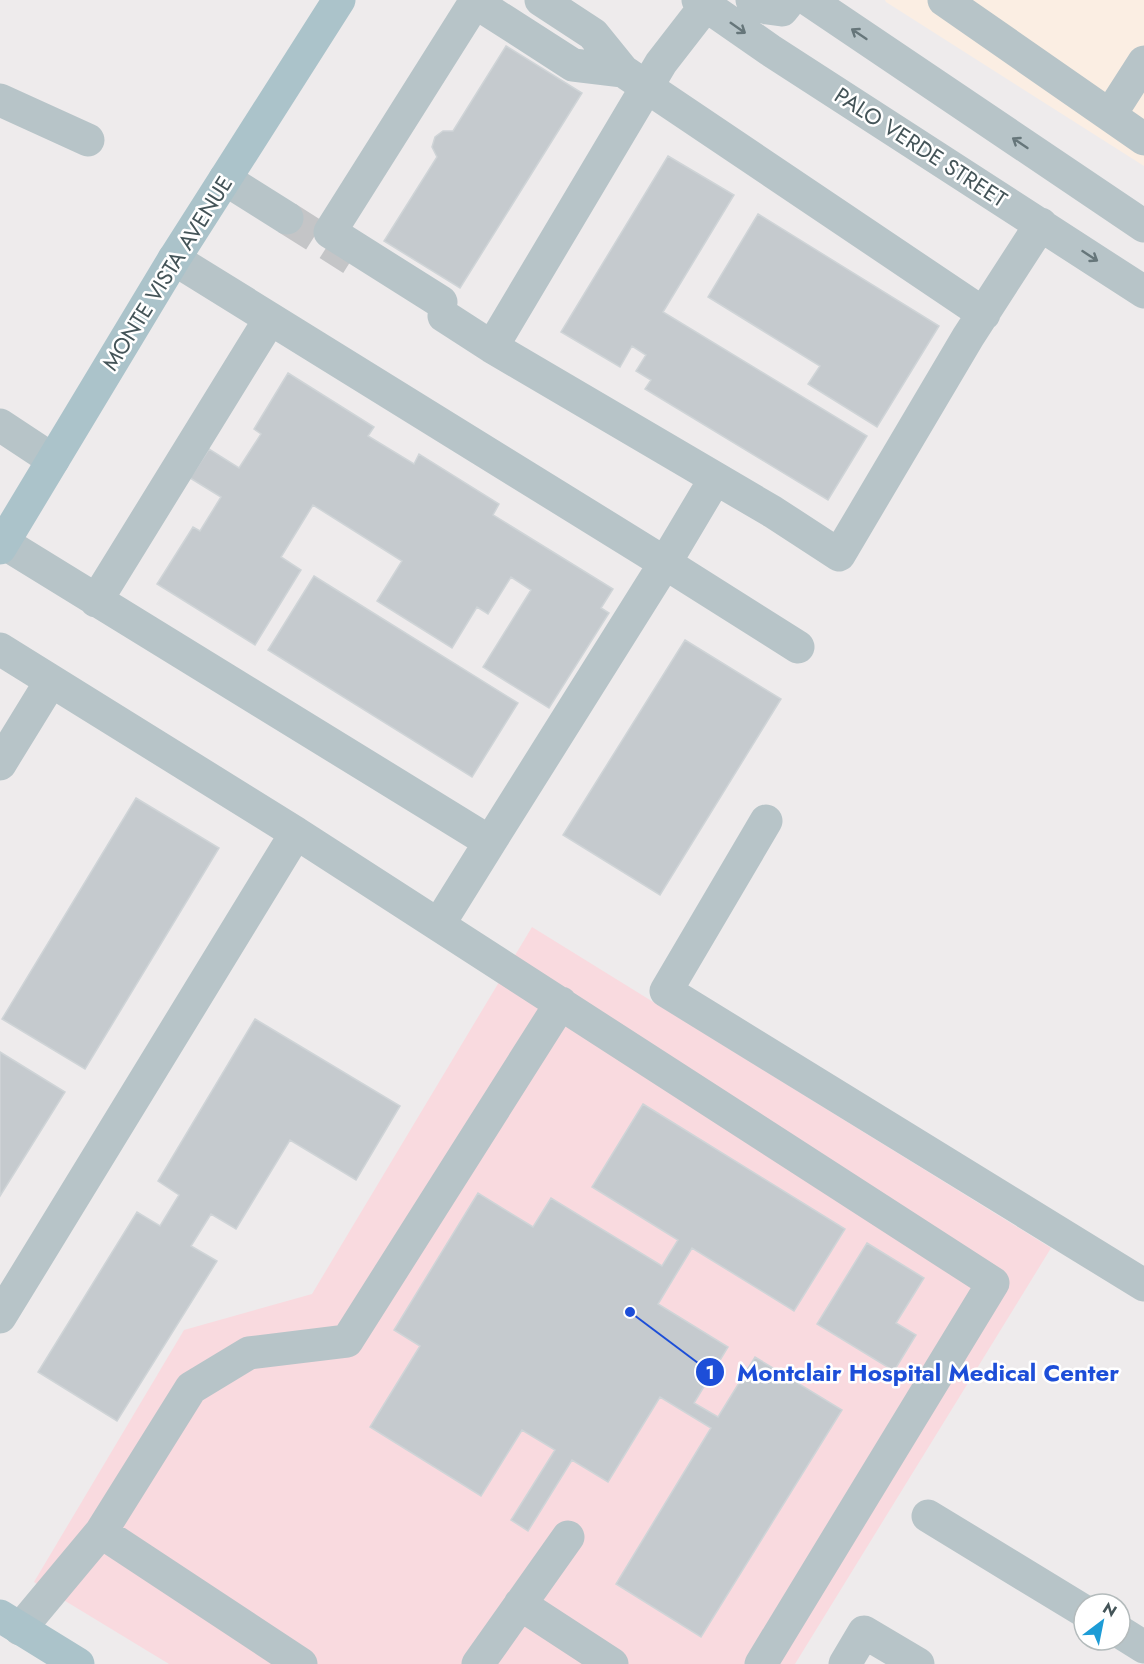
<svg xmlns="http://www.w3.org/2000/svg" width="1144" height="1664" viewBox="0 0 1144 1664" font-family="Jost,sans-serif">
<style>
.commercial{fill:#fbeee3}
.medical{fill:#f9dadf}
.building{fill:#c5cace;stroke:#cfd4d7;stroke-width:1.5}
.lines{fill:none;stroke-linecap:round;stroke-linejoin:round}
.minor-tunnel{stroke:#c4c5c7;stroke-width:33;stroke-dasharray:33 16;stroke-linecap:butt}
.minor{stroke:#b7c4c8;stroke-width:33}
.major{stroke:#abc3ca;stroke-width:33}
.oneway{stroke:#66767a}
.labels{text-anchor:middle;stroke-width:5;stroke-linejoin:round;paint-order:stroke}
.street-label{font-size:22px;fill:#445458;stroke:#fff}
.leader{fill:none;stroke:#1d4ed8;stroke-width:2}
.callout-dot{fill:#1d4ed8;stroke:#fff;stroke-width:2}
.mark-label{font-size:18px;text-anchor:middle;font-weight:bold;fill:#fff}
.callout-label{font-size:24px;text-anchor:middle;font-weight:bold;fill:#1d4ed8;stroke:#fff;stroke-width:5;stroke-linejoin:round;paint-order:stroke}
</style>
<rect width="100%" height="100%" fill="#eeebec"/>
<path class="commercial" d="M885 0H1144V166L886 2Z"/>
<path class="medical" d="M532 927 1051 1248 795 1664H169L34 1582 184 1330 312 1294Z"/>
<path class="building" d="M506 46 582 93 460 288 384 241 437 157 432 147 435 137 443 131H453Z
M668 156 734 195 663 312 867 436 828 500 645 389 651 380 636 371 646 355 632 346 620 367 561 332Z
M758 214 939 326 877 427 808 384 820 366 708 297Z
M288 373 374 427 368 436 414 464 419 454 499 504 493 515 613 589 601 608 609 613 549 708 483 667 531 590 511 577 488 614 477 607 452 648 377 601 402 561 313 505 281 557 301 570 255 645 157 584 193 527 200 531 221 497 190 478 209 449 239 468 261 434 254 429Z
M314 576 518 703 472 777 268 650Z
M685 640 781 699 660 895 563 835Z
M136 798 219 848 85 1069 2 1019Z
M255 1019 400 1106 356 1180 290 1140 236 1229 211 1214 191 1246 217 1261 117 1421 38 1372 137 1212 160 1226 179 1195 158 1181Z
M0 1052 65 1092 0 1196Z
M643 1104 845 1229 794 1311 692 1248 658 1304 728 1347 694 1403 718 1417 755 1357 842 1410 701 1637 616 1584 711 1428 660 1397 608 1482 572 1460 528 1531 511 1520 555 1450 522 1430 481 1496 370 1427 420 1346 394 1330 478 1193 533 1227 551 1198 662 1266 678 1240 592 1187Z
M867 1243 924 1278 896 1323 916 1335 894 1371 817 1324Z"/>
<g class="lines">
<path class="minor-tunnel" d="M287 218 352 259"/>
<path class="minor" d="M541 0 593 34 623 71 984 314
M698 0 770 50 1144 292
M752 0 767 8 782 10 790 0
M809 0 1144 226
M944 0 1144 139
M706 5 661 63 492 347 773 512 839 555 968 337 1041 224
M0 100 88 140
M1110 115 1144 62
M225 179 287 218
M441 302 330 232 475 2 573 65 623 71
M444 316 492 347
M0 425 53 460
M715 479 665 563 798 647
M4 543 490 842 665 563 174 259
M96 601 270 319
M0 649 296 833 0 1317
M0 764 51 681
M766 821 666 991 1144 1285
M296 833 993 1283 761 1664
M439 924 490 842
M928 1516 1084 1611
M101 1532 191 1388 249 1353 347 1341 561 1003
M520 1604 612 1664
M20 1629 101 1532 301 1664
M1120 1632 1144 1647
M478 1664 568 1537
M845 1664 864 1632 918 1664"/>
<path class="major" d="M0 548 174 259 339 0
M0 1616 78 1664"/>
</g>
<defs><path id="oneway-shaft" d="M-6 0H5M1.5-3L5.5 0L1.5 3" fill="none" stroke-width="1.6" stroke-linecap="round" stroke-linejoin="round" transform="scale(1.5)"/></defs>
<g class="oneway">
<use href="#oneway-shaft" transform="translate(738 28) rotate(35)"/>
<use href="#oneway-shaft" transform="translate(859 34) rotate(-146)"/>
<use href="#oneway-shaft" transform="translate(1020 143) rotate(-146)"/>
<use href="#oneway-shaft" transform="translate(1090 256) rotate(33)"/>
</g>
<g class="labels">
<g class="street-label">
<text transform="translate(921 147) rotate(33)" y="8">PALO VERDE STREET</text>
<text transform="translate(167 273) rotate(-58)" y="8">MONTE VISTA AVENUE</text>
</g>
</g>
<path class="leader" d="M630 1312L710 1372"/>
<g class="callout-dot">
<circle cx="630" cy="1312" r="6"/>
<circle cx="710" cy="1372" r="15"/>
</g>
<g class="mark-label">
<text x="710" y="1379">1</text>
</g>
<g class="callout-label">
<text x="928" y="1381">Montclair Hospital Medical Center</text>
</g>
<g transform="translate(1102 1622) rotate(32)"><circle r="28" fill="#ffffff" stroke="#b4bbbc" stroke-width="1.5"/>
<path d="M0-4.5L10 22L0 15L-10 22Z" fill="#1d9cd6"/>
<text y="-9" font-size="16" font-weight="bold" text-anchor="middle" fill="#445458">N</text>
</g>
</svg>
